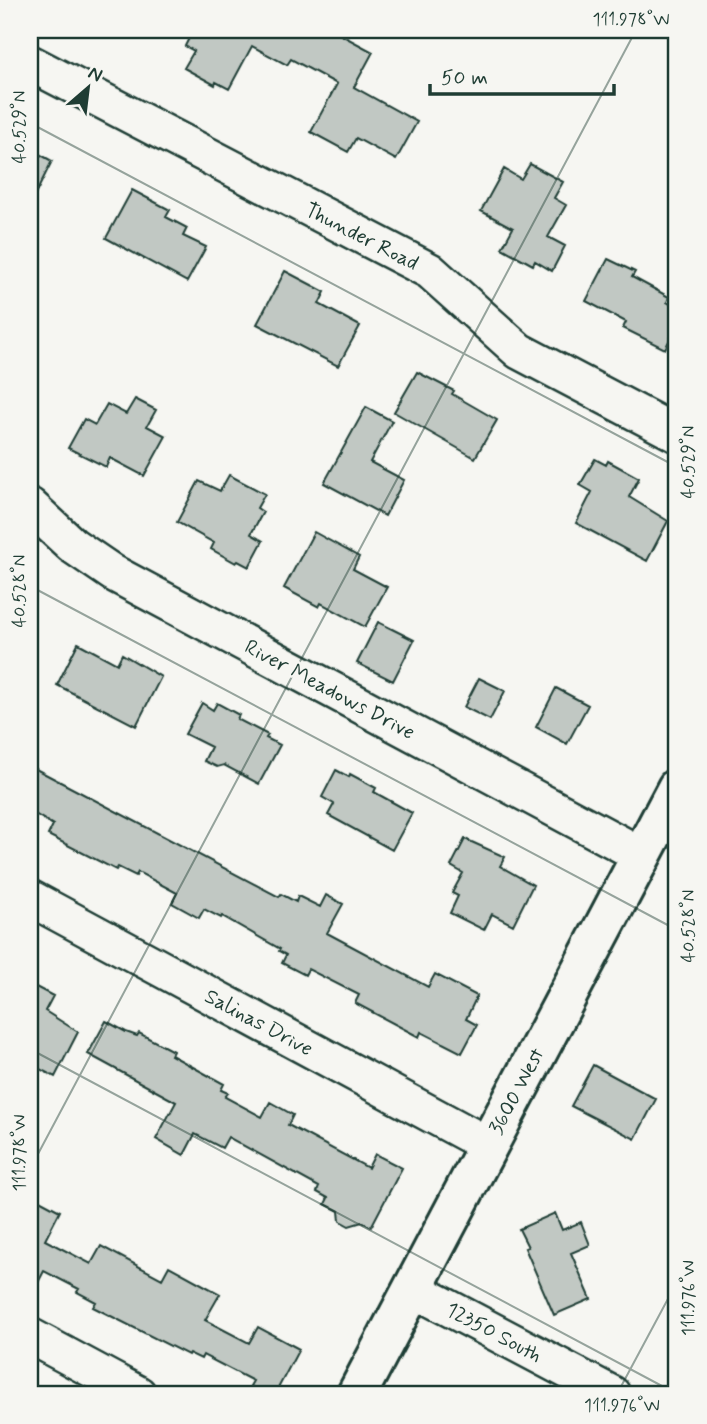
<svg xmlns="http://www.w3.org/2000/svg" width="707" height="1424" viewBox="0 0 707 1424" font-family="Mynerve,sans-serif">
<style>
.building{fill:#c1c8c3;stroke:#1f3d34;stroke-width:2}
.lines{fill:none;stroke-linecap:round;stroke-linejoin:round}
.minor-casing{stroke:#1f3d34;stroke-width:40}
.major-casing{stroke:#1f3d34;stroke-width:44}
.minor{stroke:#f6f6f2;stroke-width:35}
.major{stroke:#f6f6f2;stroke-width:38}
.ticks{fill:none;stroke:#1f3d34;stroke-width:2;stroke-opacity:0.45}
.labels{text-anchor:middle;stroke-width:5;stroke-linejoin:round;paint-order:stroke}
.street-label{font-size:21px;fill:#1f3d34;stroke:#f6f6f2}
.neatline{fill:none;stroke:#1f3d34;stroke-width:2.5}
.ticks-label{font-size:18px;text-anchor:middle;fill:#1f3d34}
</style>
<rect width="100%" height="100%" fill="#f6f6f2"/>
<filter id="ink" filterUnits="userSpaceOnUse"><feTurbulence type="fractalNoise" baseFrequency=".0143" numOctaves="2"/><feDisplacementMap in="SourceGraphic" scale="14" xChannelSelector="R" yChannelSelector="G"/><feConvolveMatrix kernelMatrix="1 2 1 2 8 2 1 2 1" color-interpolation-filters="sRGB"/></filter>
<g filter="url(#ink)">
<path class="building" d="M193 30H332L373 52 354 87 417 122 396 160 356 138 348 152 311 132 337 84 291 59 287 65 252 46 229 89 216 82 215 85 184 68 194 51 185 46Z
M30 149 52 161 30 205Z
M530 164 563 182 554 198 566 205 548 237 565 246 552 271 535 261 533 265 502 248 513 228 481 211 504 169 521 179Z
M132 190 170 210 166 217 187 228 183 236 206 247 187 282 106 238Z
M608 259 635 272 632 277 669 297 667 302 677 308V325L665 349 623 328 626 322 586 301Z
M285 271 325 292 319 304 360 326 338 366 257 324Z
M417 372 454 391 452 394 497 420 475 458 394 412Z
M135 399 156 410 147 426 166 436 144 476 110 458 106 467 68 448 84 419 95 425 107 404 126 414Z
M366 407 392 421 370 462 404 480 385 516 324 483Z
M595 459 606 465 608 461 639 478 629 497 668 521 647 561 576 523 592 492 580 485Z
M229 475 265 494 257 508 263 512 251 534 263 541 249 567 238 561 236 563 211 549 214 543 177 522 199 481 220 491Z
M314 532 359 557 353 569 387 587 365 627 321 603 319 607 284 588Z
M378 622 414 640 393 681 357 663Z
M78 643 117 664 122 654 161 677 136 726 57 685Z
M479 678 505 691 490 720 464 707Z
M556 688 588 705 567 744 536 727Z
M202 703 213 710 217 703 239 715 237 719 268 735 266 738 280 745 259 784 224 765 217 767 204 761 211 747 185 734Z
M30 766 279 897 281 894 296 902 298 896 320 907 326 895 343 904 327 933 428 987 435 974 477 996 466 1019 477 1025 462 1053 421 1032 419 1037 355 1003 359 995 308 969 305 975 282 963 286 955 279 951 280 949 222 916 221 918 204 909 199 918 172 903 177 893 138 872 136 876 118 867 116 870 48 835 53 825 30 811Z
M336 770 349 777 350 774 376 788 374 792 412 813 392 850 328 815 334 804 322 797Z
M465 839 505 857 500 866 533 885 513 925 492 914 484 930 450 913 458 896 452 893 463 873 451 866Z
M30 984 53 996 45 1011 78 1032 55 1077 30 1064Z
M106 1021 126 1032 137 1036 139 1033 173 1051 171 1055 224 1084 221 1090 228 1093 225 1097 262 1117 270 1102 293 1115 288 1125 368 1168 375 1154 402 1168 371 1227 362 1222 349 1226 340 1221 339 1211 325 1204 328 1198 317 1192 319 1187 228 1137 222 1148 195 1134 184 1155 156 1139 176 1102 88 1054Z
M593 1065 656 1099 635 1139 571 1106Z
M30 1195 60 1211 45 1240 91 1264 101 1246 162 1279 169 1266 220 1294 205 1320 249 1343 258 1327 299 1349 275 1394H265L250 1386 253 1381 203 1355 201 1359 189 1353 188 1355 93 1307 96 1302 77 1292 79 1289 44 1271 30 1298Z
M555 1213 562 1230 581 1222 590 1245 571 1253 591 1299 554 1315 525 1248 528 1247 519 1229Z"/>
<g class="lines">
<g class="minor-casing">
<path id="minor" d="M30 63 430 271 519 351 677 434
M30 506 72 545 113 573 641 855
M30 898 488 1145
M413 1289 612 1394
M30 1336 138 1394"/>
</g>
<g class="major-casing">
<path id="major" d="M357 1394 677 788"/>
</g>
<use href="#minor" class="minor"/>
<use href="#major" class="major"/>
</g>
</g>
<path class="ticks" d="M30 123 677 467M30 586 677 930M30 1049 677 1394M30 1169 636 30M617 1394 677 1282"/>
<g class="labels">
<g class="street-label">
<text transform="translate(362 236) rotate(27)" y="7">Thunder Road</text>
<text transform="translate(330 689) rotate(28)" y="7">River Meadows Drive</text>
<text transform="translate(259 1022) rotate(28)" y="7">Salinas Drive</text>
<text transform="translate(516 1091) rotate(-62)" y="7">3600 West</text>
<text transform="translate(494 1332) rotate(28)" y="7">12350 South</text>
</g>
</g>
<rect width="707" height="1424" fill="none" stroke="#f6f6f2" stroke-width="77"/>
<g transform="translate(88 88) rotate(28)" stroke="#f6f6f2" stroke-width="5" paint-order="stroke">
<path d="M0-5L12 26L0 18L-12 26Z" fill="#1f3d34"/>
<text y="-10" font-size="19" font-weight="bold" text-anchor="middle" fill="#1f3d34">N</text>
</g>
<path d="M430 84v10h184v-10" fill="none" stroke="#1f3d34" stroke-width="3.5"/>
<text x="441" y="84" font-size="21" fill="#1f3d34" stroke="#f6f6f2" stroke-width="5" paint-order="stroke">50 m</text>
<rect x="38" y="38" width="630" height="1348" class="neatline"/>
<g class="ticks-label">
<text x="631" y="25">111.978°W</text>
<text transform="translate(19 127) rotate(-90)" y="6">40.529°N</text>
<text transform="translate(688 462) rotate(-90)" y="6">40.529°N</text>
<text transform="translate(19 591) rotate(-90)" y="6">40.528°N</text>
<text transform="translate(688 926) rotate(-90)" y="6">40.528°N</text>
<text transform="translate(19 1153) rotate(-90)" y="6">111.978°W</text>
<text transform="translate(688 1298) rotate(-90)" y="6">111.976°W</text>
<text x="622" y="1411">111.976°W</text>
</g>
</svg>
